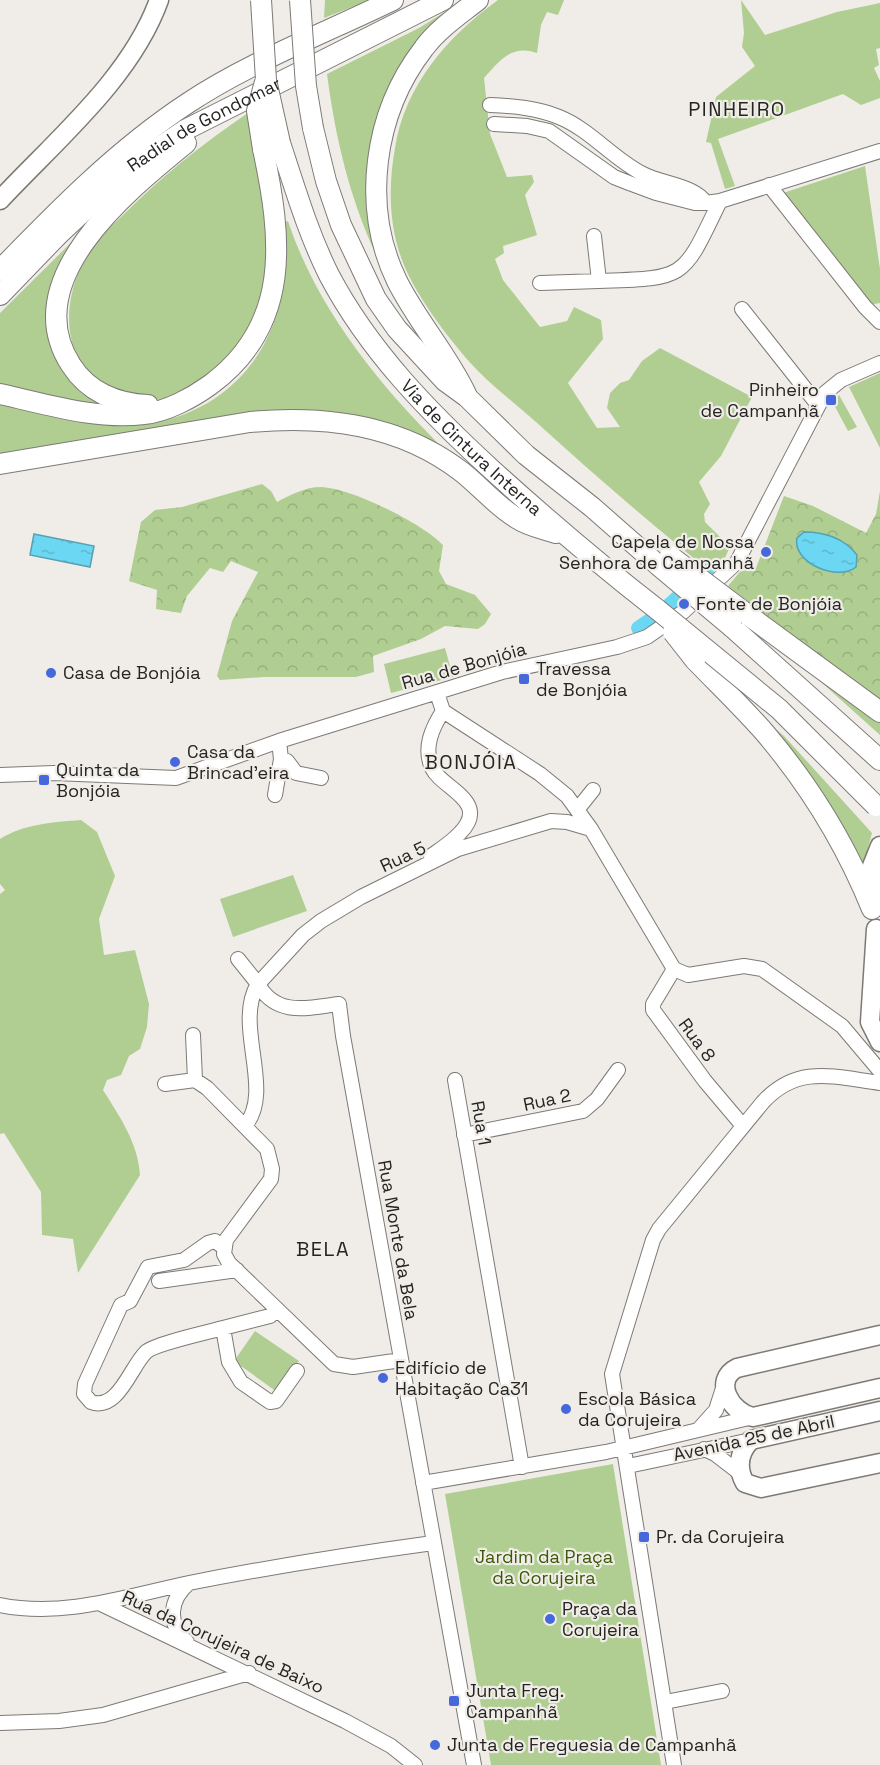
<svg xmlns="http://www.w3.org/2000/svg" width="880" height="1765" viewBox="0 0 880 1765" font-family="'Space Grotesk',sans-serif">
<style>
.green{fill:#b0ce91}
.forest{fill:url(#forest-crowns)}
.water{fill:url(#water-ripples);stroke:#56a1b4;stroke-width:1.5}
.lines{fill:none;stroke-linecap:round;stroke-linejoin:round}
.canal{stroke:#6bd7f2;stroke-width:14}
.minor-casing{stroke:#7d7a76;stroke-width:16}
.major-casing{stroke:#7d7a76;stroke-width:21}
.highway-casing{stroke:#7d7a76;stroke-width:22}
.minor{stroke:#fff;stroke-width:14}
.major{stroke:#fff;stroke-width:18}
.highway{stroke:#fff;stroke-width:20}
.highway-bridge-casing{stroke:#7d7a76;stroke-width:22;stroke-linecap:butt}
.highway-bridge{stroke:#fff;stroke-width:20}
.poi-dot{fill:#4768db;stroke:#f0ede8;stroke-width:2}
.labels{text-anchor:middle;stroke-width:4.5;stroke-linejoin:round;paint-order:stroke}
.street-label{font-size:18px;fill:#252422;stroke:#f0ede8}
.poi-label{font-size:18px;fill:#252422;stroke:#f0ede8;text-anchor:start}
.park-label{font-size:18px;fill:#3a5907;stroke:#f0ede8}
.neighbourhood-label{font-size:20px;letter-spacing:1.5px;fill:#252422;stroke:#f0ede8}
</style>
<defs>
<pattern id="forest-crowns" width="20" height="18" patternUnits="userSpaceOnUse" patternTransform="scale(1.5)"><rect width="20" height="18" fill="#b0ce91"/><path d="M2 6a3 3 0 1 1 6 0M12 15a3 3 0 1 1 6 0" fill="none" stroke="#97b17d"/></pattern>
<pattern id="water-ripples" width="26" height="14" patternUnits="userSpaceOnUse" patternTransform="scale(1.5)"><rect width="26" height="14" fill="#6bd7f2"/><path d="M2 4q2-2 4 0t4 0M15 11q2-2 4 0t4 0" fill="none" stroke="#5db8cf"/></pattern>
</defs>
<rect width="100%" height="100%" fill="#f0ede8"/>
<path class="green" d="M325 0H370L324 18Z
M464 0 390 98 381 265C351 204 336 142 327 74L419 28Z
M498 0H564L558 15 547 12 541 25 537 53C512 44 500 60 484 78L490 134 507 177 532 175 534 182 525 195 537 235 503 246 504 253 495 259 503 280 540 327 567 321 574 307 601 320 603 339 568 383 597 428 620 427 607 408 610 393 620 383 629 380 642 361 660 348 752 397 721 456 699 482 710 504 704 514 705 522 730 547 723 562 711 572C651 524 593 474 536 422 517 405 496 389 478 371 455 347 426 309 411 280 389 239 387 192 395 148 405 85 448 36 498 0Z
M741 0 765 35 837 12 880 3V48L876 49 879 65 874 68 880 81V98L861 105 843 94 718 139 735 186 725 189 711 143 706 142 716 97 755 66 742 47 744 33Z
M248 113C256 166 273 221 268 275 265 308 246 349 221 371 212 378 199 383 189 388 176 394 165 401 151 400 69 396 51 319 86 257 94 241 109 228 122 216 161 177 202 144 248 113Z
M865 166 880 269V303L869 305 783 193Z
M119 195 80 243 53 330 107 407 0 388V313Z
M288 221C318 312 384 391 451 456L334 417 0 460V402C35 407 70 411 104 416 119 418 135 422 150 422 172 421 195 411 214 399 274 359 291 291 285 222Z
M880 373V448L849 387Z
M839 395 857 427 848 431 832 401Z
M445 648 453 677 391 693 384 664Z
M810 672 880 720V735Z
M763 718 784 736 872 833 862 870Z
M81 820 97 832 115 876 99 919 104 955 135 950 149 1004 147 1027 140 1049 129 1056 121 1075 107 1080 103 1090C120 1117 138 1143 140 1175L78 1273 73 1239 42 1235 41 1192 4 1133 0 1134V894L5 890 0 884V839C24 824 53 822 81 820Z
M293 875 307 911 233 937 220 899Z
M255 1331 299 1361 277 1392 234 1361Z
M613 1464 661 1765H491L445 1494Z"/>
<path class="forest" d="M262 484 271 491 277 502C290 495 305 487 321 487 351 488 422 523 443 545L439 571 446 584 475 595 491 614 485 624 478 629 445 626 421 639 373 656 374 672 356 677H264L220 680 217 676 232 621 258 572 231 561 223 572 210 568 187 596 181 613 156 609 157 590 129 581 141 522 155 510 182 507Z
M880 491V703L728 586 744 567 756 568 784 496 813 506 866 533 876 514Z"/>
<path class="water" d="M804 532C825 532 844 538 857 555L856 567C838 582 792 563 797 538Z
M34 534 94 546 90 567 30 555Z"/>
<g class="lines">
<path class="canal" d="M638 628 660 613 707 571"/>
<g class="minor-casing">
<path id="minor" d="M490 105C514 106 537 108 559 117 591 130 613 159 643 174 662 184 694 185 706 203L720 201
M494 124 527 126 549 131 614 177 629 183 656 193 695 203H706
M769 185 865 307 880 322
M599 281C687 278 682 280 720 201L880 151
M540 283 599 281 594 236
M742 309 818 405
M437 693 443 711 540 774 567 796 591 829 674 969 688 975 744 966 762 969 842 1026 880 1071
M279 741 281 759 287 761 296 773 321 778
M0 775 54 773 176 778 279 741 502 672 617 647 647 637 683 612 737 562 825 393 841 380 880 363
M275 795 281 759
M577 810 593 790
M431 856C441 849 452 842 460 833 491 801 442 789 432 768 423 748 432 728 443 711
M238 959 258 984C233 1025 275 1090 245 1126
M674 969 653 1004V1010L705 1081 743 1126
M193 1035 195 1080
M455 1080 522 1467
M165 1084 195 1080 207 1088 267 1149 272 1169 271 1179 226 1240 224 1254 229 1263 334 1364 353 1367 401 1360
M464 1135 583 1111 597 1099 618 1070
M159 1281 237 1270
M277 1310 270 1316 223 1328 229 1362 241 1382 270 1402 276 1401 297 1371
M223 1328C209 1332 154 1344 146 1352 131 1366 118 1412 91 1402L84 1394 85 1384 121 1305 130 1301 148 1267 184 1260 208 1243 215 1241 223 1247
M699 1429 716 1410 725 1382
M704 1449 715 1454 741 1474
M628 1466 751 1440
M423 1483 606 1452 753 1417
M101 1604 345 1721 391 1746 415 1765
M0 1605C64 1618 127 1596 189 1583 270 1567 352 1554 433 1543
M187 1642C167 1624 169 1600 189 1583
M665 1702 722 1691
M0 1723 59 1721 103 1715 249 1673
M474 1765 343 1036 339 1004C308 1008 276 1017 258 984L303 935 321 921 361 897 458 849 551 821 567 822 591 829
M674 1765 612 1374 653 1240 659 1229 763 1102C798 1064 834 1077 880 1083"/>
</g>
<g class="major-casing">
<path id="major" d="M0 200C56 140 131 78 159 0
M871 906 872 866 880 846
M876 929 870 1022 880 1042
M880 1335 737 1368C712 1380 731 1413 753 1417L880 1388
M880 1411 751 1440C739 1452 736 1467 745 1483L761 1488 880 1463"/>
</g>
<g class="highway-casing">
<g id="highway">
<path d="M313 128 326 181 341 225 376 299 397 329 445 381 467 397 526 455 592 507 658 565"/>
<path id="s1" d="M280 143C295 188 308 233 329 275 369 351 429 412 491 469 545 518 600 565 658 610"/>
<path d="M0 270C58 210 118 149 188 103 248 63 327 32 393 0"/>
<path id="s2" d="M0 295 58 235 133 165 185 130 443 0"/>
<path d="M0 394C46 404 96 420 144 414 166 412 192 398 210 385 292 325 282 238 263 149"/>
<path d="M466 394C447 354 417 321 397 281 361 207 373 114 424 48 438 29 459 15 478 0"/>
<path d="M148 405C117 404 88 392 71 365 16 280 127 191 186 143"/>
<path d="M0 464 250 422C325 415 400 424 462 472 481 487 497 507 518 519 528 526 544 529 556 533"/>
<path d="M748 615 880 712"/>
<path d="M732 627 880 760"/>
<path d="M695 660C718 684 743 708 765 733 810 786 846 845 872 909"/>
</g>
</g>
<use href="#minor" class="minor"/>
<use href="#major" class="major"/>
<use href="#highway" class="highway"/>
<g class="highway-bridge-casing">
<path id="highway-bridge" d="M261 0 266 80 280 143
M300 0 306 86 313 128
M263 149 257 111 265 82
M670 556 748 615
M658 565 732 627
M658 610 779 709 876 806
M673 632 695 660"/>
</g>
<use href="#highway-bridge" class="highway-bridge"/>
</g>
<g class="poi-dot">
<rect x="825" y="394" width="12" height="12" rx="3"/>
<circle cx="766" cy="552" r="6"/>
<circle cx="684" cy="604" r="6"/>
<circle cx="51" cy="673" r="6"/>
<rect x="518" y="673" width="12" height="12" rx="3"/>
<circle cx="175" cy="762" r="6"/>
<rect x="38" y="774" width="12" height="12" rx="3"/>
<circle cx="383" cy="1378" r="6"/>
<circle cx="566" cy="1409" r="6"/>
<rect x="638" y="1531" width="12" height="12" rx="3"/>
<circle cx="550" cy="1619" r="6"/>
<rect x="448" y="1695" width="12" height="12" rx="3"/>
<circle cx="435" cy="1745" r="6"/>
</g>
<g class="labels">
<g class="street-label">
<text dy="6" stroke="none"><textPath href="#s2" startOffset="268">Radial de Gondomar</textPath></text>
<text dy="6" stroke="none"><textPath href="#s1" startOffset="366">Via de Cintura Interna</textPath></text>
<text transform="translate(464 666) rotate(-16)" y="6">Rua de Bonjóia</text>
<text transform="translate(403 857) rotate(-25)" y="6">Rua 5</text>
<text transform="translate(697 1040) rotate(54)" y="6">Rua 8</text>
<text transform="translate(547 1100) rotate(-12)" y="6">Rua 2</text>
<text transform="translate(481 1123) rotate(80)" y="6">Rua 1</text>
<text transform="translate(398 1240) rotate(80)" y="6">Rua Monte da Bela</text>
<text transform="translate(754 1438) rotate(-12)" y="6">Avenida 25 de Abril</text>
<text transform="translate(223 1642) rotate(25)" y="6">Rua da Corujeira de Baixo</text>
</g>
<g class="poi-label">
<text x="819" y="396" text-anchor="end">Pinheiro<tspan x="819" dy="21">de Campanhã</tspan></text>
<text x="754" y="548" text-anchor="end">Capela de Nossa<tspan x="754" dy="21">Senhora de Campanhã</tspan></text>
<text x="696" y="610">Fonte de Bonjóia</text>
<text x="536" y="675">Travessa<tspan x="536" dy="21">de Bonjóia</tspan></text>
<text x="63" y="679">Casa de Bonjóia</text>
<text x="187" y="758">Casa da<tspan x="187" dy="21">Brincad'eira</tspan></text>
<text x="56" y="776">Quinta da<tspan x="56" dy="21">Bonjóia</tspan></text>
<text x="395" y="1374">Edifício de<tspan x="395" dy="21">Habitação Ca31</tspan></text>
<text x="578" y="1405">Escola Básica<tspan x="578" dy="21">da Corujeira</tspan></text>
<text x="656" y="1543">Pr. da Corujeira</text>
<text x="562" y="1615">Praça da<tspan x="562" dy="21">Corujeira</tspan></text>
<text x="466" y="1697">Junta Freg.<tspan x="466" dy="21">Campanhã</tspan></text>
<text x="447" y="1751">Junta de Freguesia de Campanhã</text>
</g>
<g class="park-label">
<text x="544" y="1563">Jardim da Praça<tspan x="544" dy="21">da Corujeira</tspan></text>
</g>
<g class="neighbourhood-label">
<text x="737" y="116">PINHEIRO</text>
<text x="471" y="769">BONJÓIA</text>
<text x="323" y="1256">BELA</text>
</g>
</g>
</svg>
